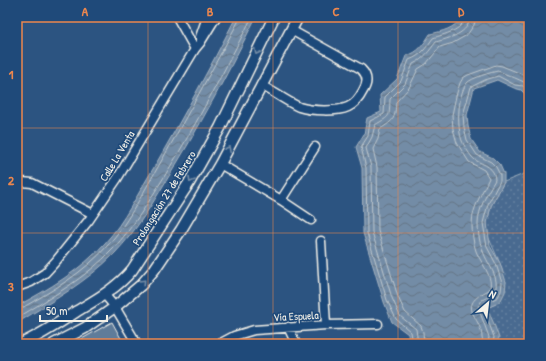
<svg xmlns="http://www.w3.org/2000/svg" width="546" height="361" viewBox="0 0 546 361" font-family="'Patrick Hand',sans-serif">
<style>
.grass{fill:url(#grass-dots);stroke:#9eaebc}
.water{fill:url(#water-waves);stroke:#a7b4c0}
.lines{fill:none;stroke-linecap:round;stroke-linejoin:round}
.shore{stroke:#c0c9ce;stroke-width:1}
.building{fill:#5e7b9a;stroke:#f4f1e8}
.minor-casing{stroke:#f4f1e8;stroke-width:11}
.tertiary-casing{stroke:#f4f1e8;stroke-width:13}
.minor{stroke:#1f4a7a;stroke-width:8}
.tertiary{stroke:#1f4a7a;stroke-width:10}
.oneway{stroke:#748da6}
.grid{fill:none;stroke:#ec874e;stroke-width:1;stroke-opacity:0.55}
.labels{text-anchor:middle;stroke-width:3.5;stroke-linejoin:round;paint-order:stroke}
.street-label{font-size:11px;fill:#f4f1e8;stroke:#1f4a7a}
.neatline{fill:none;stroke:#ec874e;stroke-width:1.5}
.grid-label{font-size:13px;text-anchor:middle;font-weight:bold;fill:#ec874e}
</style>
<defs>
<pattern id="grass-dots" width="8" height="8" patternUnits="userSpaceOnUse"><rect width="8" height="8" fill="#496b90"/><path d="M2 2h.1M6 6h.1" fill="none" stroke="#6481a0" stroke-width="1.8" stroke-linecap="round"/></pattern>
<pattern id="water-waves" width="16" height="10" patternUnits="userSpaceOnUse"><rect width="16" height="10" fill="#738ca6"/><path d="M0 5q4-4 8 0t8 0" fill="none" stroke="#647484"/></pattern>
</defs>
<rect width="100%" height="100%" fill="#2c5481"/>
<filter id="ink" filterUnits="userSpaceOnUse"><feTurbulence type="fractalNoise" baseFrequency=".025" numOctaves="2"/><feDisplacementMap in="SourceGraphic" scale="8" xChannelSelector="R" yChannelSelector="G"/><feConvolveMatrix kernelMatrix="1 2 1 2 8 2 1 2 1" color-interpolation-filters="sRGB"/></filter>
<g filter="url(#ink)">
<path class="grass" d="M529 172V344H496L486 308 496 304 505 291 501 266 488 236 487 223 491 206 504 182Z"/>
<path class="water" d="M236 17H256C228 73 199 128 166 181 151 206 136 231 115 253 87 282 51 302 17 323V306C49 289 81 270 105 243 125 221 138 193 153 169 182 119 210 68 236 17Z
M462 17H529V98L521 90 514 88 497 80 474 88 467 115 468 126 471 139 480 152 493 158 500 165 504 174V182L491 206 487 223 490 246 500 263 506 282 505 292 501 300 496 304 487 308 494 324 499 338 496 344H409L408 334 392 322 384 302 363 233 362 168 356 147 364 134 367 118 381 112 380 95 397 79 406 56C419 52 423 45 430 34 443 31 454 29 462 17Z"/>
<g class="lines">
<path class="shore" d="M17 309H20C52 291 84 273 108 245 127 224 140 198 154 174 183 124 210 73 238 22L240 17
M17 318C50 298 86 278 113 249 134 226 148 203 164 177 196 125 224 71 252 17
M413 344 411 332 396 319 387 300 367 233 366 168 361 147 368 136 370 121 384 114 385 97 401 81 409 60C422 55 425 49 433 38 444 34 463 31 465 17
M418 344 416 329 400 316 392 298 372 232 371 167 366 148 372 137 375 125C391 115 389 119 390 99L405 84 413 64C424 59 429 51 436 42 449 38 469 34 470 17
M424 344 423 332 421 326 405 312 398 297 378 231 377 167 373 149 378 139 380 129C395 120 395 118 396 102L409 88 418 69 426 64 440 47 453 43 467 35 474 25 476 17
M482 344C482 342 483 340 482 338 482 316 454 307 489 290 495 278 480 262 476 251 473 243 472 232 472 224 472 207 483 192 489 178L484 170 469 162 457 143 453 129 452 115 456 96 460 83 463 78 468 75 496 65 502 66 529 77
M488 344 489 337 478 307 482 300 494 294C502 277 486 264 482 248 479 241 478 231 478 224 478 209 487 193 495 180 495 167 484 165 475 160 471 157 467 150 464 145 456 132 457 95 467 83 471 78 492 72 498 71 503 73 526 82 529 85
M493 344 494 337 483 307 485 304 498 297 501 291 502 283 496 264 487 247 483 223 488 204 500 181V175L496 167 491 162 477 155 467 140 464 127 463 115 471 87 485 80 498 76 515 85 523 86 529 92"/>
</g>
<path class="building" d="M112 322 124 344H81L80 340Z"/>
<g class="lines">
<g class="minor-casing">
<path id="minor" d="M177 17 195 49
M200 37 207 17
M261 85C274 92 286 101 299 107 311 111 337 112 348 107 355 104 360 97 363 91 368 83 368 76 361 69L291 30
M220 164 281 200 311 220
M17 184 22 182 32 183 93 214
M281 200 315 147
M321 241 326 325
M17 287 31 282 45 273 56 261 89 220 117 179 195 49 200 43 216 17
M104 294 115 307 137 344
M288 327 296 344
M219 344 234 336 254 330 326 325 378 324"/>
</g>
<g class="tertiary-casing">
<path id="tertiary" d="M21 344C41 335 59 323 77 311 97 299 117 288 132 270L189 183 220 128 274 17
M54 344 85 328 115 307 141 285 154 270 181 230 220 164 298 17"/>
</g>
<use href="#minor" class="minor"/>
<use href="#tertiary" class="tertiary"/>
</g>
<defs><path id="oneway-chevron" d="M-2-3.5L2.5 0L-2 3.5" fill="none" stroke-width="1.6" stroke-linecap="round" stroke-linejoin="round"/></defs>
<g class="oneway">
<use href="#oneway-chevron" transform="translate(257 52) rotate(116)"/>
<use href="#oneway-chevron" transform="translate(228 149) rotate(-63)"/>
<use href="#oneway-chevron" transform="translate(191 180) rotate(120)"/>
<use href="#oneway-chevron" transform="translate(143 282) rotate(-47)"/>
</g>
</g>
<path class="grid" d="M148 17V344M273 17V344M398 17V344M17 128H529M17 233H529"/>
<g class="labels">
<g class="street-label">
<text transform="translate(117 156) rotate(-59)" y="4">Calle La Venta</text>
<text transform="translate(164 198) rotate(-58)" y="4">Prolongación 27 de Febrero</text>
<text transform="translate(296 316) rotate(-3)" y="4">Vía Espuela</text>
</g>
</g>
<rect width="546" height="361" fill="none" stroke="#1f4a7a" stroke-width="44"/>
<g transform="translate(488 303) rotate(28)" stroke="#1f4a7a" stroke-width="3" paint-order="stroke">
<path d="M0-3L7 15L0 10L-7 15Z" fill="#f4f1e8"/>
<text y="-6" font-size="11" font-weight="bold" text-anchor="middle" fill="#f4f1e8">N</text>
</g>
<path d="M40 315v6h67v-6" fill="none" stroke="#f4f1e8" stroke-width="2"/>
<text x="46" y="315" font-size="12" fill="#f4f1e8" stroke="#1f4a7a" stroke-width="3" paint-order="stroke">50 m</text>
<rect x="22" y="22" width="502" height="317" class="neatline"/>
<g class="grid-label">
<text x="85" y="16">A</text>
<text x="210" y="16">B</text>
<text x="336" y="16">C</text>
<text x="461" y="16">D</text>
<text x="11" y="79">1</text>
<text x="11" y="185">2</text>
<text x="11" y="291">3</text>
</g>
</svg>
